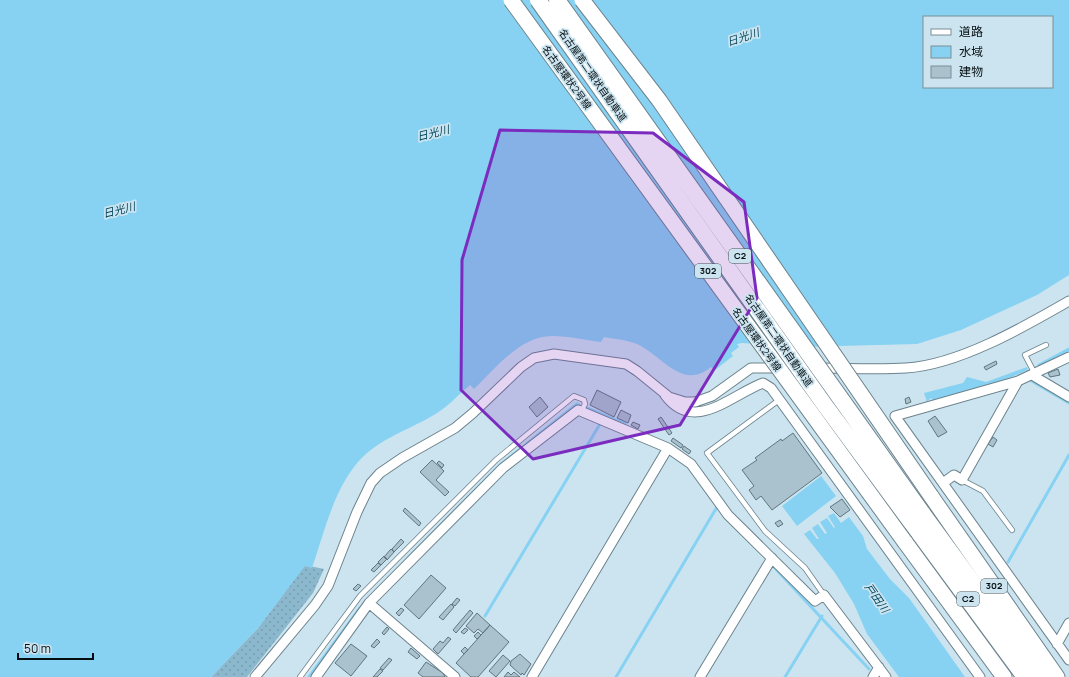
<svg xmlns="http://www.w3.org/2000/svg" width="1069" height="677" viewBox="0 0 1069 677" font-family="Manrope,'Noto Sans JP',sans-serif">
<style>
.grass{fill:url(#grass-dots)}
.water{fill:#87d2f2;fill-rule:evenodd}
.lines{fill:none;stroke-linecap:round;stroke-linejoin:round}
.stream{stroke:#87d2f2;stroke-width:3}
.building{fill:#aac2cd;stroke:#5f757f}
.service-casing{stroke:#6c838d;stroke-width:6}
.minor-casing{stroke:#6c838d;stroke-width:11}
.trunk-casing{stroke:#6c838d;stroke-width:17}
.motorway-casing{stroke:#6c838d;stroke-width:18}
.service{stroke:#fff;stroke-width:4.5}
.minor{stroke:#fff;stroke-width:9}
.trunk{stroke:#fff;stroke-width:15}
.motorway{stroke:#fff;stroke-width:16}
.trunk-bridge-casing{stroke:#6c838d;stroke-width:17;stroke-linecap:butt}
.motorway-bridge-casing{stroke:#6c838d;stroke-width:18;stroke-linecap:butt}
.trunk-bridge{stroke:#fff;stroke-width:15}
.motorway-bridge{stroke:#fff;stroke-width:16}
.marked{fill:#7b2cbf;fill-opacity:0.2;stroke:#7b2cbf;stroke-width:3;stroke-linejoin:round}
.labels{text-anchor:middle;stroke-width:3.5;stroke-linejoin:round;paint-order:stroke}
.shield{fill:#cbe4ef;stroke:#404e54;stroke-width:1}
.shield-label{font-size:9px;font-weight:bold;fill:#050d11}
.street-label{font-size:10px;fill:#050d11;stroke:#cbe4ef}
.water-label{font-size:11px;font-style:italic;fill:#05485e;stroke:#cbe4ef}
</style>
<defs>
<pattern id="grass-dots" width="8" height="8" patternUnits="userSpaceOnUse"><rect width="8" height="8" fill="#8bb8cc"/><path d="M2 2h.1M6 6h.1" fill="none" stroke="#769dae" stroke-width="1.8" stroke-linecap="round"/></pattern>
</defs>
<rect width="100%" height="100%" fill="#cbe4ef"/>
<path class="grass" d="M305 565 324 569 313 593 247 677H211L258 628Z"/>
<path class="water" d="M0 0H1069V275L1037 295 961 330 917 344 799 347 742 343 737 344 739 347 731 353 733 356 715 370 711 367C682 391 663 356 637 344 627 340 615 339 604 337L601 342C585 340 568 336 552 336 520 336 495 369 474 389L470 385C458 395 446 409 432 416 405 432 374 440 354 467 333 494 323 536 312 568L305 566 258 628 211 677H0ZM924 17H1052V87H924Z
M1027 367 1028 370 991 386 932 400 931 398 927 402 924 393 963 383 967 377 986 382Z
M821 476 836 496 797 526 782 506Z
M834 513 841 523 849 517 863 536 867 549 890 579 909 598 965 677H899L867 634 854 604 835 573 804 534 810 530 817 539H819L812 528 818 524 825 534 827 533 820 522 827 518 834 528 835 527 828 516Z"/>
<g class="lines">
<path class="stream" d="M1039 365 1069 349
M1030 380 1069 403
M587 408 625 424
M408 558 500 465 577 404 579 405
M1008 562 1069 455
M773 566 869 669
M485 616 600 424
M309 677 360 608
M616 677 717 507
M785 677 822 616"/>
</g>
<path class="building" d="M996 361 997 364 986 370 984 367Z
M1058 369 1060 375 1050 377 1048 373Z
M597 390 621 402 614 417 590 405Z
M540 397 548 407 537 417 529 407Z
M909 397 911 402 906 404 905 399Z
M621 410 631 415 628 423 617 418Z
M935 416 947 432 938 437 928 421Z
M661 417 672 433 669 435 658 419Z
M633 422 640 425 638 429 631 425Z
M793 433 822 473 772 510 761 496 756 500 749 490 754 486 742 470 757 460 755 458 781 439 782 441Z
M993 437 997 440 993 447 988 444Z
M673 438 683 445 681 448 671 441Z
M684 446 691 451 689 454 682 449Z
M432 460 444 471 436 480 449 492 445 496 420 472Z
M439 461 444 465 442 468 437 463Z
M842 499 850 510 840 517 830 507Z
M405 508 421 523 419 526 403 511Z
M780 520 783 524 778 527 775 523Z
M401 539 404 542 394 552 392 549Z
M391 549 394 552 387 560 384 557Z
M384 556 387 559 381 565 378 562Z
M378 563 381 565 374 572 371 570Z
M431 575 446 588 419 619 404 605Z
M358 584 361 586 356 591 353 589Z
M457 598 460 600 455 606 452 604Z
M451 604 454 607 443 620 439 617Z
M401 608 404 610 399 616 396 613Z
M470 610 473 613 456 633 453 630Z
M477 613 490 625 483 633 478 629 474 633 466 626Z
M490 625 509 642 478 677H471L456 663Z
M387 627 389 629 384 635 382 633Z
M465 628 468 630 464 634 461 632Z
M478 632 481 635 477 639 474 636Z
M448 637 451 639 438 654 433 649 440 641 443 643Z
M377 639 380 642 374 648 371 646Z
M351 644 367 656 351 676 335 663Z
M465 647 468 650 464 654 461 651Z
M411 648 420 656 417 659 408 652Z
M520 654 531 664 524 675 522 673 521 675 510 665 511 661Z
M503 655 510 661 496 677 489 671Z
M389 658 392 660 383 670 380 668Z
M426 662 443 673 445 677H423L418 673Z
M380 669 383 671 377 677H373Z
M508 672 511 675 514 672 520 677H504Z"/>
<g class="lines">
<g class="service-casing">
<path id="service" d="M1035 374 1025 355 1046 345
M779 400 707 453 765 531 805 568 824 595
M962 480 983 491 1012 530
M300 677 360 596 496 460 574 396 584 400 585 404 581 412"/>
</g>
<g class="minor-casing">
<path id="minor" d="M1069 357 1018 381 895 416 1069 660
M817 368C847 368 877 370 906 368 958 365 1024 327 1069 301
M1032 375 1069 397
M665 395C694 434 731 395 763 383L771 388 980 677
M668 448 691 464 728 515 815 601 824 595 886 677
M943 483 954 475 962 480 1018 381
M369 603 455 677
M1057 644 1069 623
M255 677 315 605 328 586 357 512 371 483 380 473 402 458 455 428 473 413 521 367 534 358 554 354 626 364 637 371 669 397 685 402H695L712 396 751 368H800
M316 677 369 603 503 468 578 410 668 448 532 677
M700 677 772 558
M873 677 879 667"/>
</g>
<g class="trunk-casing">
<path id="trunk" d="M931 496 1057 677
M905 542 1004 677"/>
</g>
<g class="motorway-casing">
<path id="motorway" d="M922 513 1042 677
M911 522 1025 677"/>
</g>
<use href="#service" class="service"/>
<use href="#minor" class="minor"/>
<use href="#trunk" class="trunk"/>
<use href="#motorway" class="motorway"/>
<g class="trunk-bridge-casing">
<path id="trunk-bridge" d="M511 0 905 542
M582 0 659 100 931 496"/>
</g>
<g class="motorway-bridge-casing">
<path id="motorway-bridge" d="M538 0 824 404 911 522
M557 0 922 513"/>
</g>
<use href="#trunk-bridge" class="trunk-bridge"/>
<use href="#motorway-bridge" class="motorway-bridge"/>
</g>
<path class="marked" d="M500 130 653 133 744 202 757 298 680 425 533 459 461 390 462 260Z"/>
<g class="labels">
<g class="shield">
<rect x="729" y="249" width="22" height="14" rx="3"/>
<rect x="695" y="264" width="26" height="14" rx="3"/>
<rect x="981" y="579" width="26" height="14" rx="3"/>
<rect x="957" y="592" width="22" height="14" rx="3"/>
</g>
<g class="shield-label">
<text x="740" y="259">C2</text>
<text x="708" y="274">302</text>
<text x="994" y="589">302</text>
<text x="968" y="602">C2</text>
</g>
<g class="street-label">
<text transform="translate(593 75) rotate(55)" y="4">名古屋第二環状自動車道</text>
<text transform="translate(567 77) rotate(54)" y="4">名古屋環状2号線</text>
<text transform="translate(757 339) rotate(54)" y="4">名古屋環状2号線</text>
<text transform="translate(779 340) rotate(55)" y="4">名古屋第二環状自動車道</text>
</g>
<g class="water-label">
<text transform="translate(743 37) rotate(-18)" y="4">日光川</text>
<text transform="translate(433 133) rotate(-14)" y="4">日光川</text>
<text transform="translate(119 210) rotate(-14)" y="4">日光川</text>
<text transform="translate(877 598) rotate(55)" y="4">戸田川</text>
</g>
</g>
<rect x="923" y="16" width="130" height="72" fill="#cbe4ef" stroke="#7c8e96"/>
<rect x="931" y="29" width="20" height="6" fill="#ffffff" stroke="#7c8e96"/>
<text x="959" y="36" font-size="12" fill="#050d11">道路</text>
<rect x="931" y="46" width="20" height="12" fill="#87d2f2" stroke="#7c8e96"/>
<text x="959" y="56" font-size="12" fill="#050d11">水域</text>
<rect x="931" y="66" width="20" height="12" fill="#aac2cd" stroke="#7c8e96"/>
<text x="959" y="76" font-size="12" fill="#050d11">建物</text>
<path d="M18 653v6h75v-6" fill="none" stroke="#050d11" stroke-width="2"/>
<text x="24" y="653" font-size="12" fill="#050d11" stroke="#cbe4ef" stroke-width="3" paint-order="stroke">50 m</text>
</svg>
